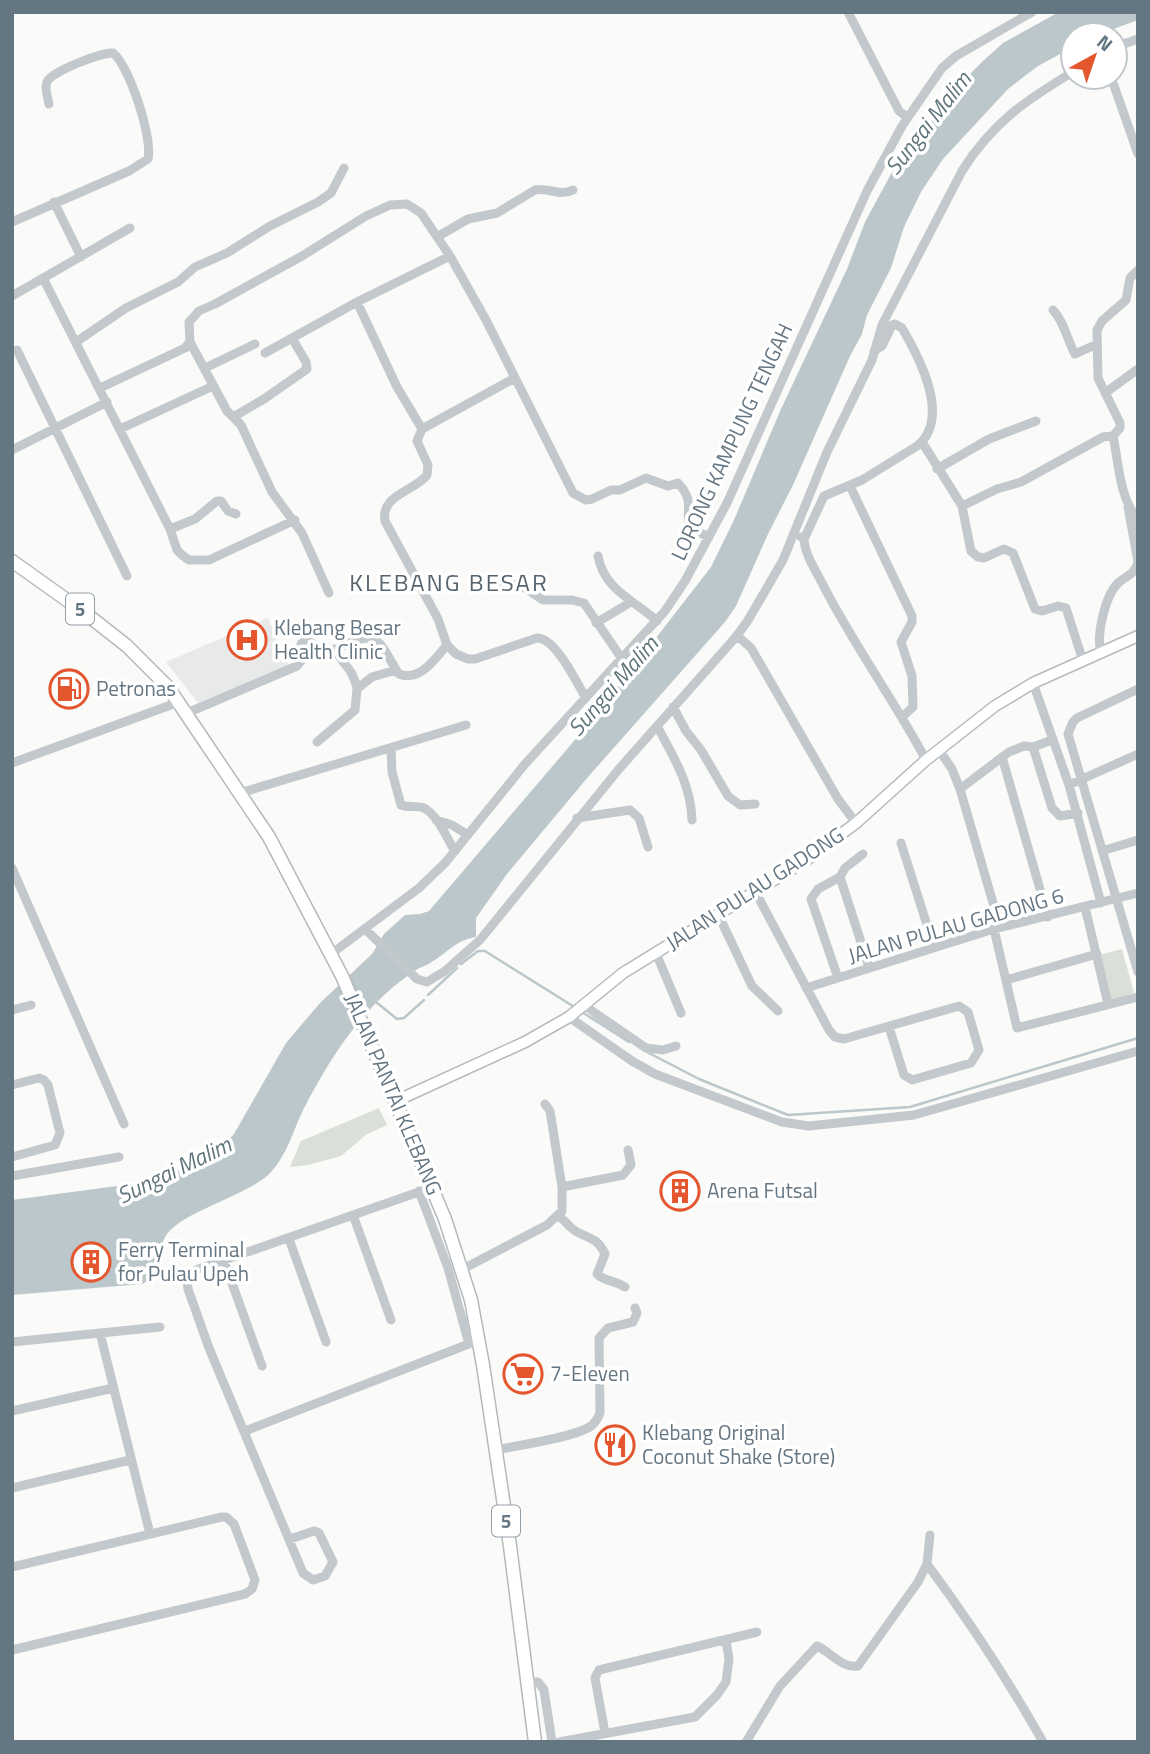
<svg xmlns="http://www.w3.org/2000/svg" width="1150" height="1754" viewBox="0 0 1150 1754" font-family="'Titillium Web',sans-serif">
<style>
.built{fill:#e8e9e9}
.green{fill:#dadfd7}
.water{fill:#bbc7cb}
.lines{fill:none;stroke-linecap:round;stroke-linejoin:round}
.stream{stroke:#bbc7cb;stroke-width:2.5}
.major-casing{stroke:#b5babe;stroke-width:13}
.highway-casing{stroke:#b4b9bd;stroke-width:15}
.minor{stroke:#c3c8cc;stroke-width:9}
.major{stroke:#fff;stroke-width:10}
.highway{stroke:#fff;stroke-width:12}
.labels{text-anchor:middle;stroke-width:7;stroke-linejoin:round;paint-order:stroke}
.shield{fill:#fff;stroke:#939fa8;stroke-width:2}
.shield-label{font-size:19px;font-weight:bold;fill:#657683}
.street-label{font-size:21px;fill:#657683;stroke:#fff}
.poi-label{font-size:21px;fill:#657683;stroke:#fff;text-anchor:start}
.water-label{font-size:23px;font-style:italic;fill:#60757c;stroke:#fff}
.quarter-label{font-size:24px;letter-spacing:2px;fill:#57646e;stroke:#fff}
</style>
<rect width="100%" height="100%" fill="#fafaf8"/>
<path class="built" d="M268 618 289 665 198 703 166 662Z"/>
<path class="green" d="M1122 949 1134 993 1111 1000 1099 955Z
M379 1108 387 1125 367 1134 341 1156 308 1165 290 1167 301 1141Z"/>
<path class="water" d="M1059 12H1138V20L1097 35H1073V47L1038 66 1008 89 943 159 921 192 904 227 891 268 867 315 862 334 850 356 793 485 768 534 736 606 725 622 588 777 507 874 476 918V937C456 940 447 953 430 963 426 966 420 967 416 970 364 1004 331 1056 303 1110 293 1131 287 1155 271 1172 248 1197 176 1212 164 1239 159 1250 158 1265 156 1276L142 1284 12 1295V1200L132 1184 173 1173 214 1155 234 1134 286 1043 320 1003 372 954 384 934 405 915 420 914 429 911 597 714 711 567 734 520 781 409 847 269 865 222 891 174 954 90 983 61 1003 43Z"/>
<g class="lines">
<path class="stream" d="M461 964 478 951H485L576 1008
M428 995 457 968
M376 1002 397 1019 404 1018 424 1000
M582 1012 629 1042
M647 1052 699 1079 788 1115 910 1107 1138 1038"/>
<g class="major-casing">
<path id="major" d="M396 1101 525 1042 569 1017 623 973 805 861 856 823 926 760 995 706 1033 683 1138 636"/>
</g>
<g class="highway-casing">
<path id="highway" d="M12 561 85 613 127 646 168 687 269 837 342 976 445 1219 471 1300 483 1365 510 1546 535 1742"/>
</g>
<path class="minor" d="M848 12 899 111 907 117
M1115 47 1138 39
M1111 77 1138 154
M54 202 81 257
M12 222 129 171 148 159C153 138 129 65 113 53 102 52 50 72 47 82 44 88 48 98 49 104
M437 237 468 219 497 213 535 190C549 187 559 197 573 190
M1138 270 1130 278 1126 300 1102 321 1097 330 1098 378 1120 423V428L1113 436C1119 464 1119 497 1138 520
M44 280 170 529 177 550 182 555 189 560H209L295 520
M12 296 130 228
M357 302 397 387 422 429
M1053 310C1065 323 1067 340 1075 354L1097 344
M76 342 126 308 178 282 195 267 227 253 270 226 318 202 331 193 344 168
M17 350 127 576
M265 353 357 302 450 256
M205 368 255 344
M515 378 422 429 417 441 428 465 427 475C415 491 380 495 385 521L438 619 447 645 456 654 468 659H475L537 638C556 638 576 682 586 698
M100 388 185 348 190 342
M1105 393 1138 369
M233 417 264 399 307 369 306 362 292 338
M120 429 213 386
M922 442 962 506 971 551 978 557 984 558 1004 549 1013 553 1035 609 1042 611 1058 606 1066 608 1083 661
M12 450 107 402
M937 469 989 439 1036 421
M850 486 912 616V622L901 642 912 676 913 707 902 717
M962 506 997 489 1021 482 1103 437 1113 436
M1128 507 1138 562
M170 529 195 519 217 501H221L228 511 236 514
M801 537 804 539C805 555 815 569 822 583 853 644 894 700 926 760
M804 539 824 496 862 480 917 446C952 418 919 357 902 328L895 324 892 325 882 346 874 351
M598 556C604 590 634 600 657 621
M501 586 511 584 522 586 543 600H572L584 603 622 659
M329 593 302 533 272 492 241 425 227 411 190 342 189 322 199 311 215 304 302 256 366 216 390 205 407 204 421 213 450 256 486 320 573 493 586 500 592 499 611 490H620L646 478 668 486 678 483C704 511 669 520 709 537
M596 623 631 602
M735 638 741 639 751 648 838 799 856 823
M336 649C343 667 353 667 357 689
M1101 653C1096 635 1105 596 1118 583 1126 576 1134 575 1138 563
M1033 683 1069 785 1101 903
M1138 689 1077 718 1073 722 1068 734 1138 972
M673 707 686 731 701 750 728 796 740 805 755 804
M187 713 297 666 301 661V644L306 640C313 642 318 650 325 651 332 652 340 647 346 644 382 627 382 650 399 674 420 682 435 659 447 645
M657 726C673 756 691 784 692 820
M317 742 355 710 357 689 372 677 396 670
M1033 747 1052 808 1060 816 1078 813
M391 748 392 772 401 805C408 808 416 805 424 808 438 815 447 839 455 851
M939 750 952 769 960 789 1000 927
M1002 757 1048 917
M12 763 179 702
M1069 785 1138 754
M960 789 1009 752 1024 746 1033 747 1052 740
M240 793 466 725
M577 818 630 810 639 818 648 847
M436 820 452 825 468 835
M901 843 934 947
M1102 851 1138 840
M863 854 845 868 840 877 869 967
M12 868 124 1124
M756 893 829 1030 835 1037 844 1039 959 1006 968 1012 979 1050 971 1063 912 1080 904 1075 889 1027
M1085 907 1108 1004
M718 914 752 986 778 1011
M994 929 1017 1028 1138 997
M366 930 417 979 427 982 445 971 480 940 619 769 735 638 747 622 783 560 827 452 872 360 882 325 962 171C992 123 1026 100 1073 72
M656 953 681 1013
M331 954 419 888 445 863 525 764 665 611 685 581 727 503 867 191 902 126 942 68 956 56 1032 12
M838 978 811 899 818 889 840 877
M1006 980 1097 954
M806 988 994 929 1138 893
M586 1002 587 1007 595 1013 646 1048 663 1050 676 1046
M12 1010 31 1005
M569 1017 632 1061 655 1074 782 1122 809 1126 914 1115 1138 1051
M12 1085 39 1078 44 1080 48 1085 60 1133 55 1145 12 1157
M12 1176 119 1157
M562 1187 623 1175 631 1165 628 1150
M419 1191 448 1268 469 1344
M353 1215 391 1320
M559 1216C565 1221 571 1229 577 1232 591 1239 598 1239 605 1254L597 1274C604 1281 616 1281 625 1287
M289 1239 326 1342
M224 1261 262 1366
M463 1269 547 1225 562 1211V1187L550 1111 545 1104
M100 1333 150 1534
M12 1342 160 1327
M12 1411 113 1388
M245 1431 479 1340
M495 1450C516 1446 576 1437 591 1426 596 1422 598 1418 600 1413L599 1338 608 1328 633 1322 637 1313 635 1308
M12 1488 130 1460
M290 1539 314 1531 319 1533 333 1562 325 1576 313 1580 303 1573 209 1348 188 1289 187 1280 196 1270 433 1187
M927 1564C970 1622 1008 1680 1043 1742
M12 1567 222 1517H226L234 1524 255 1580 252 1589 245 1594 12 1650
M527 1682H538L544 1690 552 1742
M605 1733 595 1678 599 1670 757 1632
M559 1742 695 1717 717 1695 726 1682 729 1659 726 1640
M746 1742 780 1686 817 1646C831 1652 842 1669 858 1666L918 1582 927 1564 930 1535"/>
<use href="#major" class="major"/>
<use href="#highway" class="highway"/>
</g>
<defs>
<g id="hospital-ring" transform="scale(2.0125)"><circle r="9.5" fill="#fff" stroke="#e4572e" stroke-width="1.5"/><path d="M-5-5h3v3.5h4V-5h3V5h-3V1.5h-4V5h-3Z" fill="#e4572e"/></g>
<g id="fuel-ring" transform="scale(2.0125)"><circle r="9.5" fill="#fff" stroke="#e4572e" stroke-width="1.5"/><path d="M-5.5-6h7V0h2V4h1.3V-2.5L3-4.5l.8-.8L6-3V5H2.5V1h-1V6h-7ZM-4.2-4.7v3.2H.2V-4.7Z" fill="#e4572e"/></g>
<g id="building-ring" transform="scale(2.0125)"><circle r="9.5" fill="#fff" stroke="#e4572e" stroke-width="1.5"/><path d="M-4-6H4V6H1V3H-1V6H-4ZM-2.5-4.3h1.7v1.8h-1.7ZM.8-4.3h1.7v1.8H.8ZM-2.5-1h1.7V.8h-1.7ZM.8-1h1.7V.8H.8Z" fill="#e4572e"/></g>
<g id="supermarket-ring" transform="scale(2.0125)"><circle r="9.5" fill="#fff" stroke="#e4572e" stroke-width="1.5"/><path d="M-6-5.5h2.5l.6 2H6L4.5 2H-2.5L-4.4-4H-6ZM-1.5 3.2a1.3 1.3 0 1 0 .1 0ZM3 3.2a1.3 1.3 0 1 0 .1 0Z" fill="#e4572e"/></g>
<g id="restaurant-ring" transform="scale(2.0125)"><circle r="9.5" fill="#fff" stroke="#e4572e" stroke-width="1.5"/><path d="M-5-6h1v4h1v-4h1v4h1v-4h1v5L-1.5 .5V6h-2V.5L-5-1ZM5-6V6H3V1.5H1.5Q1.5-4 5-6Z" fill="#e4572e"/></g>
</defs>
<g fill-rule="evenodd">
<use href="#hospital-ring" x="247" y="640"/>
<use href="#fuel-ring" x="69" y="689"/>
<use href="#building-ring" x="680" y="1191"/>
<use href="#building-ring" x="91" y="1262"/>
<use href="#supermarket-ring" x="523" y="1374"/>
<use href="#restaurant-ring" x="615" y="1445"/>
</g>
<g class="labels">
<g class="shield">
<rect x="66" y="593.5" width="28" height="31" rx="5"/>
<rect x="492" y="1505.5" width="28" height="31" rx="5"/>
</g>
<g class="shield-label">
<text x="80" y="616">5</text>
<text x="506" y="1528">5</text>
</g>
<g class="street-label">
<text transform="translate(732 442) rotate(-65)" y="7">LORONG KAMPUNG TENGAH</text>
<text transform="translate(755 889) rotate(-33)" y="7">JALAN PULAU GADONG</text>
<text transform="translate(956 926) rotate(-16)" y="7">JALAN PULAU GADONG 6</text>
<text transform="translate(393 1094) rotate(67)" y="7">JALAN PANTAI KLEBANG</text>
</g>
<g class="poi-label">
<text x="274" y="635">Klebang Besar<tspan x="274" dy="24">Health Clinic</tspan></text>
<text x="96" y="696">Petronas</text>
<text x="707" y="1198">Arena Futsal</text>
<text x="118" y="1257">Ferry Terminal<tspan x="118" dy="24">for Pulau Upeh</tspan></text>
<text x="550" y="1381">7-Eleven</text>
<text x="642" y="1440">Klebang Original<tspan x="642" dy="24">Coconut Shake (Store)</tspan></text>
</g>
<g class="water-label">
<text transform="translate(928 123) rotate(-52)" y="8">Sungai Malim</text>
<text transform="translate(613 686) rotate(-49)" y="8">Sungai Malim</text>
<text transform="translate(174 1170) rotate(-26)" y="8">Sungai Malim</text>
</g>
<g class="quarter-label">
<text x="449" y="591">KLEBANG BESAR</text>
</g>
</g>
<rect width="1150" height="1754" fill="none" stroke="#657683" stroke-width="28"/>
<g transform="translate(1094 56) rotate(40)"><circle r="33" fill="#ffffff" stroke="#c1c8cd" stroke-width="2"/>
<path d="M0-5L12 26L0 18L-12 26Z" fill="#e4572e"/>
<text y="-10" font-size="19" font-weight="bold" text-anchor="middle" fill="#657683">N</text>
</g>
</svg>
